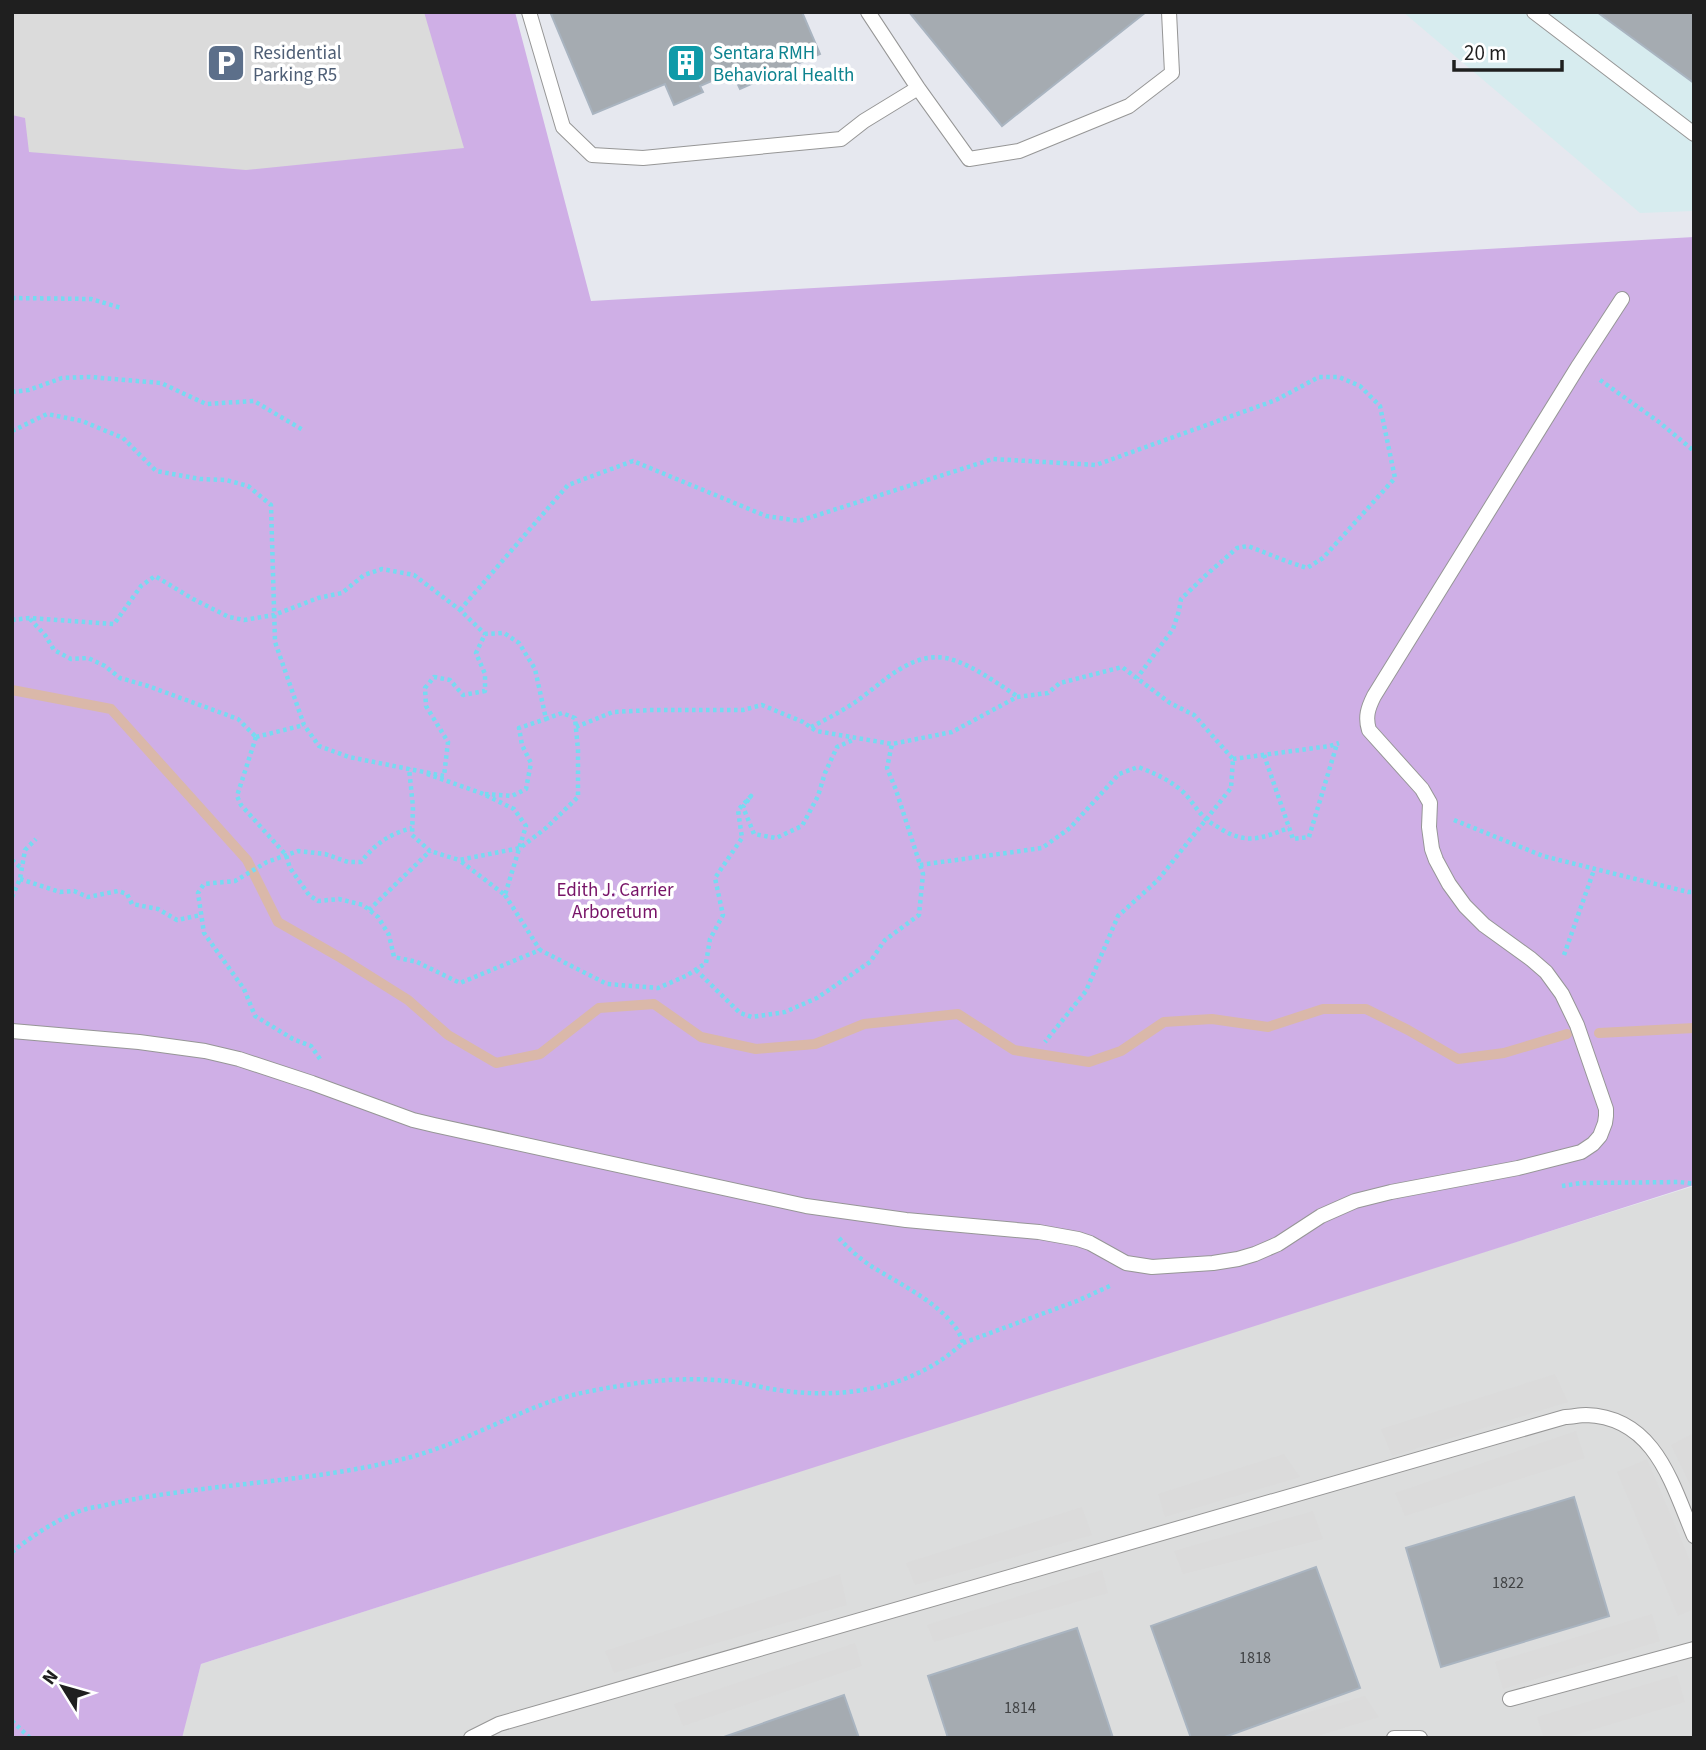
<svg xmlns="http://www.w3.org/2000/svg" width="1706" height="1750" viewBox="0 0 1706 1750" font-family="'Source Sans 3',sans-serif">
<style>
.residential{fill:#dcdddd}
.commercial{fill:#d7ecef}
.grass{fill:#cfafe6}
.parking{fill:#dbdbdb}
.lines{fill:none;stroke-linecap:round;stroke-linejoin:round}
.stream{stroke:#dab8a9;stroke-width:10}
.building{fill:#a5abb1;stroke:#a9b4c0;stroke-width:2}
.service-casing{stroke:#969696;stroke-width:16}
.path{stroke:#76dbf1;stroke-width:4.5;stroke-dasharray:3.5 3.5;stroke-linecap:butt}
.service{stroke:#fff;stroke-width:14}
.labels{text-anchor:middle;stroke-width:7;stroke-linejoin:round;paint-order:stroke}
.number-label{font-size:16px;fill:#404244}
.service-label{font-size:19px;fill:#4e5e75;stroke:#fff;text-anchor:start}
.culture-label{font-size:19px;fill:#0d838f;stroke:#fff;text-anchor:start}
.park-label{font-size:19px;fill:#771367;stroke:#fff}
</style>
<rect width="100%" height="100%" fill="#e6e8ef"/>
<path class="residential" d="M1694 1186V1738H181L201 1664 1303 1309Z"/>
<path class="commercial" d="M1403 12H1694V211L1640 213Z"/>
<path class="grass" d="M12 12H515L591 301 1694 237V1185L201 1664 182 1738H12Z"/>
<path class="parking" d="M12 12H424L464 148 246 170 29 152 25 118 12 115Z
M1555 1374 1568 1402 1392 1456 1381 1429Z
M1576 1431 1585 1458 1405 1516 1395 1493Z
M1694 1433V1493L1671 1445Z
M1284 1454 1300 1477 1165 1517 1158 1494Z
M1647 1459 1694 1570V1609L1678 1616 1617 1472Z
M1082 1507 1092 1535 915 1585 906 1563Z
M1313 1511 1323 1539 1183 1574 1174 1551Z
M1102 1570 1108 1593 934 1642 927 1625Z
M840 1574 847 1605 614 1673 605 1651Z
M1652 1614 1660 1641 1503 1689 1495 1662Z
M855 1643 862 1666 683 1726 674 1704Z
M1677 1675 1685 1702 1565 1738H1544L1537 1717Z
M1365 1696 1379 1717 1311 1738H1218Z"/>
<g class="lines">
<path class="stream" d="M12 690 111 709 247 860 278 922 341 958 408 1000 448 1035 496 1063 540 1054 599 1008 654 1004 701 1037 756 1049 815 1044 864 1024 958 1014 1014 1050 1089 1062 1121 1051 1164 1022 1212 1019 1268 1027 1323 1009H1366L1408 1030 1458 1059 1504 1053 1567 1034
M1599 1033 1694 1028"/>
</g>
<path class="building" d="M555 12H802L820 54 740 89 732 72 700 86 703 92 674 105 665 84 593 114 551 14Z
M909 12H1146L1002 126Z
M1597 12H1694V83Z
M1574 1497 1609 1616 1441 1667 1406 1548Z
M1316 1567 1360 1688 1222 1738H1191L1151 1626Z
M1077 1628 1113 1738H948L928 1676Z
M844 1695 859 1738H721Z"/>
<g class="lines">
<g class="service-casing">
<path id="service" d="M529 12 563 127 592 155 643 158 841 139 864 121 918 88
M868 12 918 88 969 159 1019 151 1129 106 1172 73 1169 12
M1534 12 1694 134
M12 1031 139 1042 205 1051 239 1059 312 1083 413 1120 434 1125 806 1206 906 1220 1039 1232 1078 1239 1090 1243 1126 1263 1152 1267 1213 1263 1238 1259 1255 1254 1278 1244 1321 1216 1355 1201 1391 1192 1518 1168 1581 1152 1593 1144 1600 1136 1605 1123 1606 1116V1109L1577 1025 1562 994 1546 972 1531 959 1484 925 1465 906 1449 884 1436 860 1432 849 1429 827 1430 803 1422 789 1369 730C1365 717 1368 708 1374 696L1579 365 1622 299
M1510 1699 1694 1649
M471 1738 499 1724 1565 1417C1572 1417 1579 1415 1586 1415 1655 1417 1672 1484 1694 1536
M1394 1738H1420"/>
</g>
<path class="path" d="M12 298 91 299 121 308
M1600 380 1659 422 1694 451
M12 392 29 390 62 378 90 377 161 383 206 404 254 401 303 430
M12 431 47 414 82 421 123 438 156 471 200 479 226 480 248 486 271 505 275 642 304 725 319 746 349 757 444 776 448 742 426 706 425 688 434 677 450 680 463 695 485 691V674L476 653 485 634 504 633 519 643 535 669 546 719 562 713 575 718 578 750V797L546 828 520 848 459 860 430 851 412 835 413 807 409 768
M460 610 568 485 633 461 766 516 799 521 993 459 1096 465 1276 400 1319 377H1339L1360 386 1380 406 1395 478 1323 558 1307 568 1286 561 1248 546 1237 548 1206 575 1181 599 1179 611 1173 629 1137 678
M30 619 45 635 54 650 71 659 88 658 105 666 120 678 148 686 238 719 256 737
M12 620 29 618 114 624 141 586 155 576 193 599 229 617 244 620 274 615 318 598 342 593 364 575 382 569 414 575 460 610 485 634
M576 727 613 712 652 710H743L762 705 803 722 816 731 892 744 952 732 1017 697 1048 693 1060 683 1122 667 1170 703 1194 715 1233 759 1231 788 1158 880 1118 916 1086 991 1045 1042
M811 727C825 720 840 712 854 703 882 684 912 649 950 659 974 666 995 682 1017 696
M256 737 237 796 241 805 286 855 290 868 309 895 318 901 339 899 363 905 378 917 389 935 394 957 417 962 460 983 540 950 607 984 658 988 686 976 706 963 710 939 723 915 715 878 742 838 738 810 751 796 743 807 754 834 776 838 802 826 818 796 825 773 837 747 855 739
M256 737 304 725
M1264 755 1293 839 1309 837 1337 744
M1233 759 1330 746 1339 743
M427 774 481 793 514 809 526 826 505 895 459 860
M485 794 512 796 526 789 531 763 522 745 519 728 546 719
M1454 820 1543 856 1688 892H1694
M12 860 21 868
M920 865 1042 848 1070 828 1119 774 1138 767C1154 773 1168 779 1182 791 1190 798 1195 808 1203 816 1208 822 1215 825 1221 829 1247 845 1262 838 1289 828
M20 879 60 892 74 891 88 897 118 891 127 894 132 904 158 909 177 920 201 915
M505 895 540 950
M12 897 20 879 25 850 36 839
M369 910 430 851
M1564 955 1594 870
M696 970 740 1013 752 1017 785 1012 817 998 870 962 885 940 919 915 923 874 896 790 887 768 892 744
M320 1059 311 1046 293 1039 255 1016 244 989 204 933 198 893 204 884 235 881 267 862 298 851 325 854 348 862H361C375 844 389 834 412 828
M1562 1186 1581 1183 1680 1182 1694 1184
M963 1343 1077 1301 1112 1285
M12 1552C32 1536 56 1520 80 1511 88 1508 97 1507 106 1505 128 1500 150 1496 173 1493 249 1482 328 1478 403 1459 452 1447 494 1423 541 1405 572 1393 606 1388 638 1383 668 1379 698 1378 728 1381 747 1383 766 1389 785 1391 849 1399 915 1387 963 1343 954 1309 899 1284 871 1266 859 1258 848 1248 838 1237
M12 1721 30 1738"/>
<use href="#service" class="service"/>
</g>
<defs>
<g id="parking-square" transform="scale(2.0125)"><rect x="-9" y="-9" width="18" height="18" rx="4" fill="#5c6f8a" stroke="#fff"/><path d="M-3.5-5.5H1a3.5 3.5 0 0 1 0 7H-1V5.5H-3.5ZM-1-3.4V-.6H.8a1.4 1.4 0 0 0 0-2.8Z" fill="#fff"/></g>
<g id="building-square" transform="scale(2.0125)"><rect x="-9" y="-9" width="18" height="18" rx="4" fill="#0f9aa8" stroke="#fff"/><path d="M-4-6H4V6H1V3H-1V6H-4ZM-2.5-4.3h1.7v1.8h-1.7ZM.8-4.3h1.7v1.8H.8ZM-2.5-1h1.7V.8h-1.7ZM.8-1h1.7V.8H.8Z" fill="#fff"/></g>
</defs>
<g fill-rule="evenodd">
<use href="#parking-square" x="226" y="63"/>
<use href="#building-square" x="686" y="63"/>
</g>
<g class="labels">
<g class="number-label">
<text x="1508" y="1588">1822</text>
<text x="1255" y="1663">1818</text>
<text x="1020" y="1713">1814</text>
</g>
<g class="service-label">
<text x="253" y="59">Residential<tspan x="253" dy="22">Parking R5</tspan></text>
</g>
<g class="culture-label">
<text x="713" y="59">Sentara RMH<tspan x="713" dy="22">Behavioral Health</tspan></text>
</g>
<g class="park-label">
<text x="615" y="896">Edith J. Carrier<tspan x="615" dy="22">Arboretum</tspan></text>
</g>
</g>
<rect width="1706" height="1750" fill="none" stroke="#1f1f1f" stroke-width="28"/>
<g transform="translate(63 1687) rotate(307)" stroke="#ffffff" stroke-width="5" paint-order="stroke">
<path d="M0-5L12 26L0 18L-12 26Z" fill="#1f1f1f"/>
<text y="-10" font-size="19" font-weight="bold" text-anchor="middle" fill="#1f1f1f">N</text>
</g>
<path d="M1454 60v10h108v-10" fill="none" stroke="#1f1f1f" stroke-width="3.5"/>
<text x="1464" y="60" font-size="21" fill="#1f1f1f" stroke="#ffffff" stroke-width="5" paint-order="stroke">20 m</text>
</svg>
